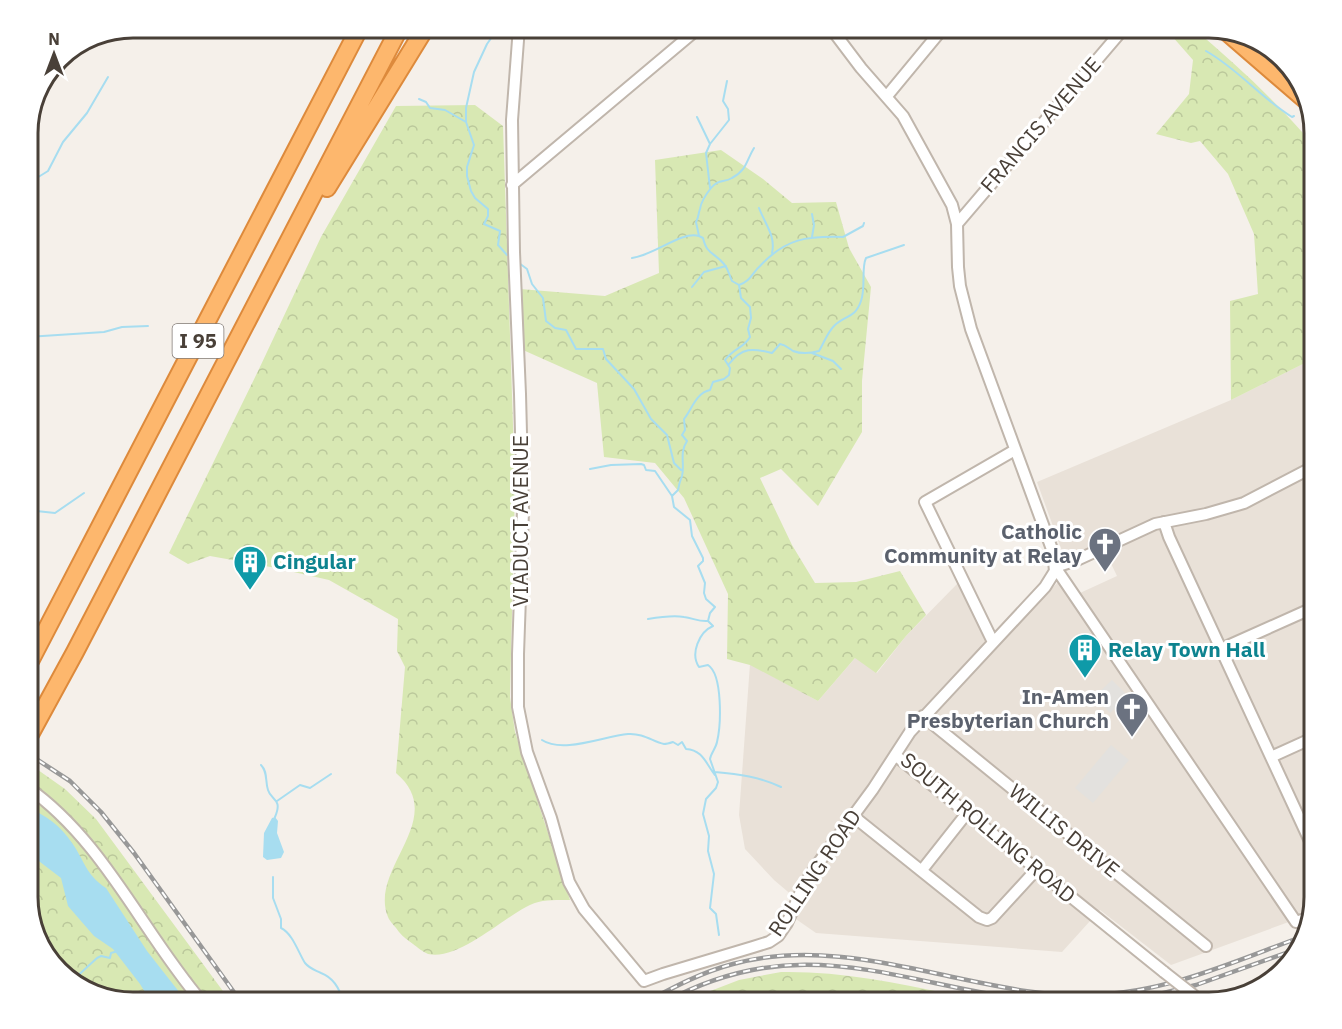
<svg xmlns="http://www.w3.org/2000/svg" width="1342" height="1029" viewBox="0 0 1342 1029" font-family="'IBM Plex Sans',sans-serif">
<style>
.residential{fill:#e9e1d8}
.forest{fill:url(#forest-crowns)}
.parking{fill:#e3e1de}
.water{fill:#a7ddf0}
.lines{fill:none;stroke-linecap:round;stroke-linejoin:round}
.stream{stroke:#a7ddf0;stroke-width:2}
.minor-casing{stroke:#c0b6ac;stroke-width:14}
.highway-casing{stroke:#dd8a3c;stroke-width:20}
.minor{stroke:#fff;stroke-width:10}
.highway{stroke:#fdb76d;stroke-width:16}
.rail-casing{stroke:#989898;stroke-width:4.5}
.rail{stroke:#fff;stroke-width:2;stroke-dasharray:7;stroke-linecap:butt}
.minor-bridge-casing{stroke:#c0b6ac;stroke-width:14;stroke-linecap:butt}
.minor-bridge{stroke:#fff;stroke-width:10}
.labels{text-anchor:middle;stroke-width:6;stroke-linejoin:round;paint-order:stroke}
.shield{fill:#fff;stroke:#807974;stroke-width:1.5}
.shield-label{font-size:20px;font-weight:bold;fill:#494038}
.street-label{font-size:21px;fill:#494038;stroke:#fff}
.worship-label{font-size:21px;font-weight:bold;fill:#5b616d;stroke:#fff;text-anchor:end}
.culture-label{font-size:21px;font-weight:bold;fill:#0d838f;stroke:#fff;text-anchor:start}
.rim{fill:none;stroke:#494038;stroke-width:3}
</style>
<defs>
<pattern id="forest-crowns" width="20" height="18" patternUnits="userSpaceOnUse" patternTransform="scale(1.5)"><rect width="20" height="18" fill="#d8e8b3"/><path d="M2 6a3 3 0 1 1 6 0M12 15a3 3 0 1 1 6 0" fill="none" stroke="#bbc89b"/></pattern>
</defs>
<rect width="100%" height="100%" fill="#f5f0ea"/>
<path class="residential" d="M1315 358V896L1308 915 1171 965 1100 910 1062 952 816 933 793 917 800 902 774 880 745 849 739 815 750 664 818 701 856 657 877 673 906 636 958 583 992 649 1067 573 1080 593 1117 576 1101 543 1074 555H1067L1062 551 1037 482 1231 400Z
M949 994 1013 1002H951Z"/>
<path class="forest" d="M1164 27H1192C1236 64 1278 103 1315 147V358L1231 400 1230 301 1258 294 1254 234 1228 174 1200 141 1191 143 1156 134 1189 94 1193 60Z
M475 105 503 126 515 485 510 697 515 732 570 900C555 900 539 899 526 907 501 920 457 961 428 954 423 952 417 947 413 944 408 940 403 937 399 932 396 927 390 922 388 917 368 868 450 819 396 773L405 667 397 651 398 619 329 580 276 568 210 556 188 564 169 553 259 369 321 237 396 106Z
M721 150 763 179 792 203 836 202 849 248 871 287 862 381V432L818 506 781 469 760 478 792 545 815 583 856 582 900 571 926 615 906 636 876 673 855 658 818 701 750 665 727 659 728 594 684 498 655 463 604 457 597 383 523 350 520 289 605 296 659 273 655 160Z
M31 765 65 789 96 819 231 1002H133L68 980 38 943 27 903V771Z
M781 972C839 971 893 982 949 994L951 1002H682L739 980Z"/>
<path class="parking" d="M1112 680 1128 696 1110 713 1094 697Z
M1111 745 1129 760 1093 803 1075 788Z"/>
<path class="water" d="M27 808C45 814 62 827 72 843 85 861 85 874 106 888L147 951 187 1002H151L140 984 113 949 94 936 68 906 61 878 27 852Z
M275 817 278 821 277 833 284 852 281 858 267 860 263 857 264 833 272 818Z"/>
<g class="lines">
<path class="stream" d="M499 27 487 44 474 72 466 108V122L474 145 467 167V176L471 191 475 198 488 209V216L484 224 500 231 498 245 507 255
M1206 51C1238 69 1261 98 1292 117L1294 116
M419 99 426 102 430 108 445 110 466 122
M697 117 710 144
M754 148C746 161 747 170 732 178 724 183 718 179 711 188 707 193 701 202 700 209 698 214 699 217 696 222L699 236 703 238C707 255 714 252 724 264 729 270 729 275 732 281L739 285C751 281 752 273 760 266 786 238 807 236 843 237L863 226 864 223
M27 184 48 171 63 142 87 113 108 77
M710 188 706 153 710 144 729 120 728 109 723 101 727 81
M759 208C765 224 776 236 772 253
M812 237 814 225 812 214
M632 258C655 255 681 231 699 236
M519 263 527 269 532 284 543 298 546 321 555 328 566 330 576 349H603L606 359 634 389 651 419 667 435 674 463 681 470
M692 287 704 272 726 266
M27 337 104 332 122 327 148 326
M812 353 833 361 841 369
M729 364C742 347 753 348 772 353L780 344C786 345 788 348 793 351 801 354 812 353 819 351 824 343 827 333 834 326 844 315 855 319 861 301 866 287 861 268 866 258L904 245
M590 469 611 465 641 464 644 465 646 470 655 471 672 496 674 507 690 520 692 536 703 558V561L698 566 705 583 704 593 706 599 715 607 710 613 708 621 713 626C699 632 690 654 699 667L708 665C723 675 721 725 717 742 716 748 711 753 710 759L718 782 716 788 706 799 703 814 709 836 708 851 714 874 710 908 716 914 719 935
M672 496 678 490C679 484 680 481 682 476 685 464 679 453 687 441L682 435 685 430 684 419C692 409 696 393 710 390L713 382 724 379 729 375 730 368 725 360C734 348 744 348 750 337L748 329 751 318 750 307 741 298 739 285
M27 510 55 513 84 493
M648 619C660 617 672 615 684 617 693 618 699 622 708 621
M542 740C563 754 604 736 628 734 644 733 653 742 664 744 667 744 670 743 673 742L678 745 682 742 686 749C703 750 706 764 715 775
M261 765C268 772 265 781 268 790 271 801 283 798 275 817
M715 772C739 774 760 777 781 787
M277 801 300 785 310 788 331 774
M273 877V898L281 919V928C293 934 298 952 305 963 310 969 315 970 321 973 334 978 340 989 343 1002
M72 981 97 958 101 956 110 958 111 953 118 951"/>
<g class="minor-casing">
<path id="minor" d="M519 27 512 120 514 252 520 394 523 511 518 654V707L527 752 551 818 569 882 584 909 644 981 663 974 753 947 769 942 778 936 787 923 803 887 817 865 873 789 910 732 1045 587 1055 571 1053 552 971 329 960 286 958 267 957 224 952 205 903 116 861 68 830 27
M887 96 944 27
M512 185 700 27
M957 224 1125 27
M1164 522 1169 537 1315 852
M1055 567 1296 922 1308 918
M1055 567 1077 560 1155 524 1206 514 1244 503 1315 466
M993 642 925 502 1015 450
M1221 649 1315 607
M923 716 1206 946
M895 755 1164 972
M1271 757 1315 737
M27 787C104 841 142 932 202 1002
M853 816 979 917 987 920 992 918 1036 870
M922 870 967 813
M1192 994 1201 1002
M938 1002H939"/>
</g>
<g class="highway-casing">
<path id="highway" d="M1228 33 1308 102
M327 188 426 27
M27 667 360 27
M27 740 75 652 400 27"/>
</g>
<use href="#minor" class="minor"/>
<use href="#highway" class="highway"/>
<g class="rail-casing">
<path id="rail" d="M27 753 70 781 101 812 134 853 241 1002
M1131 1001 1196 985 1297 949
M646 1002C674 987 702 972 733 964 809 943 887 963 962 979 1005 988 1049 997 1092 995 1166 993 1233 962 1301 937
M665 1002C805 926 902 987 1043 1002"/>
</g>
<use href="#rail" class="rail"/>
<g class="minor-bridge-casing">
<path id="minor-bridge" d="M1164 972 1192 994"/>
</g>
<use href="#minor-bridge" class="minor-bridge"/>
</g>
<defs>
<g id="church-pin" transform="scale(1.725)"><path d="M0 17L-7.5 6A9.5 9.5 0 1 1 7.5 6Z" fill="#6b7280" stroke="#fff"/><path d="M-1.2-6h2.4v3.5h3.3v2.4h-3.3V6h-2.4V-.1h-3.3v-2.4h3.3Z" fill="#fff"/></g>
<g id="building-pin" transform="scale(1.725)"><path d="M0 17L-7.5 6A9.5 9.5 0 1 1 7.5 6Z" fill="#0f9aa8" stroke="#fff"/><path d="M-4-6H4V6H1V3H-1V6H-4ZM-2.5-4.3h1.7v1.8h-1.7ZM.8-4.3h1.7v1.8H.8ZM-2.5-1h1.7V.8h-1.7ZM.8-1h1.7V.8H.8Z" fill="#fff"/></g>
</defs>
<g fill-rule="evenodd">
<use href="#church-pin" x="1105" y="544"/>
<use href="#building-pin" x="250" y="562"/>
<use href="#building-pin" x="1085" y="650"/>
<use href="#church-pin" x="1132" y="709"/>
</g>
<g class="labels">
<rect class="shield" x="172.5" y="324" width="51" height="34" rx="4.5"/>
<g class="shield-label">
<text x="198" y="348">I 95</text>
</g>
<g class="street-label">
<text transform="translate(1041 125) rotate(-49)" y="7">FRANCIS AVENUE</text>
<text transform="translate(521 521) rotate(-90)" y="7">VIADUCT AVENUE</text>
<text transform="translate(988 828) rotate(40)" y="7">SOUTH ROLLING ROAD</text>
<text transform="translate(1064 831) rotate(39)" y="7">WILLIS DRIVE</text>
<text transform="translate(815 873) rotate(-56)" y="7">ROLLING ROAD</text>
</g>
<g class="worship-label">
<text x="1082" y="539">Catholic<tspan x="1082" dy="24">Community at Relay</tspan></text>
<text x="1109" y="704">In-Amen<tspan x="1109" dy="24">Presbyterian Church</tspan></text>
</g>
<g class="culture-label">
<text x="273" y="569">Cingular</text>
<text x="1108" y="657">Relay Town Hall</text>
</g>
</g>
<path d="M0 0H1342V1029H0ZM133 38H1209A95 95 0 0 1 1304 133V897A95 95 0 0 1 1209 992H133A95 95 0 0 1 38 897V133A95 95 0 0 1 133 38Z" fill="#fff" fill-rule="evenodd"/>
<path class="rim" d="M133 38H1209A95 95 0 0 1 1304 133V897A95 95 0 0 1 1209 992H133A95 95 0 0 1 38 897V133A95 95 0 0 1 133 38Z"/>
<g transform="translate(54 54)" stroke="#ffffff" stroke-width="4.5" paint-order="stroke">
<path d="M0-4.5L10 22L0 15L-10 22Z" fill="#494038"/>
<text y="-9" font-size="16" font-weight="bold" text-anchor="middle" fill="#494038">N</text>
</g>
</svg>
